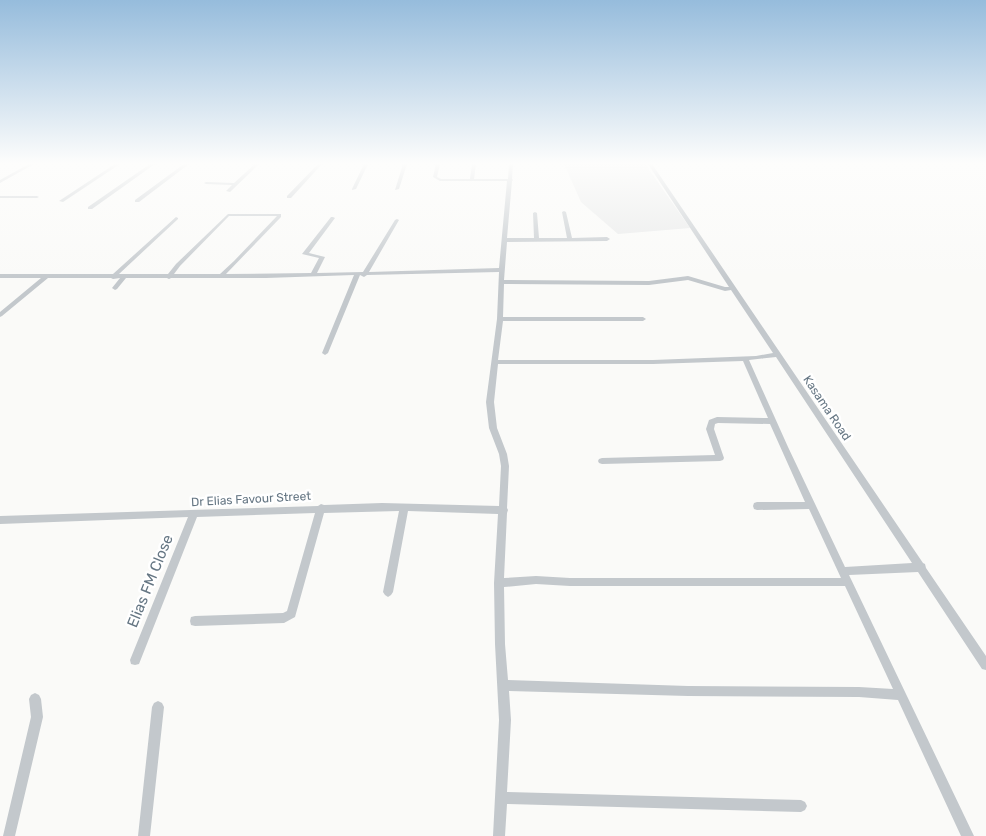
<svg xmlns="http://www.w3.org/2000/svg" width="986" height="836" viewBox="0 0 986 836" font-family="Rubik,sans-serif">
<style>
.built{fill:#e8e9e9}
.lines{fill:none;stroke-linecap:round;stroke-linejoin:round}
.minor{fill:#c3c8cc;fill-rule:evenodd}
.labels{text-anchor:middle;stroke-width:5;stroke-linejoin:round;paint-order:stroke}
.street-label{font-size:12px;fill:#657683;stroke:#fff}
.near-street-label{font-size:15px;fill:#657683;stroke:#fff}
</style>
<rect width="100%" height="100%" fill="#fafaf8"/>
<path class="built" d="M564 164H645L690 228 618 234 581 202Z"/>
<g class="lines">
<path class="minor" d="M29 164H34L0 183V180Z
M115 164H120L63 202 59 201Z
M150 164H155L92 209H88V207Z
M184 164H189L139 202H135V200Z
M255 164H259L230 192 226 191 232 185 206 184 204 183 206 182 234 183Z
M318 164H322L291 198H287V196Z
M364 164H368L356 189 352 190V189Z
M403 164H407L399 189 395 190Z
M436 164H440L437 177 441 179H470L472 164H476L474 179H508L509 164H513L512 179 513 180 512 181 507 238H534L533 213 535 212 537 213 539 238H567L562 212 564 211 566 212 572 238 607 237 610 239 607 241 507 242 504 280 649 281 688 276 725 287H729L648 164H652L923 563 925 564 926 568 986 656V670L982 669 918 572 849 575 974 836H961L898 700 859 697 688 696 509 691 511 720 507 792 801 800 805 802 807 806 805 810 801 812 507 804 505 836H493L499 720 495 644 494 583 498 514 408 511 393 592 391 595 388 597 385 595 383 592 399 511 324 513 295 617 284 623 195 626 191 625 190 621 191 617 195 616 283 613 287 611 315 513 197 517 139 664 135 665 131 664 130 660 188 517 0 524V516L318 506 321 504 324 505 382 503 499 506 501 466 499 454 489 428 486 402 497 319 499 272 367 275 364 277 360 275 328 353 325 355 322 353 354 275 266 278H171L169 279 167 278H126L117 289 115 290 112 288 120 278 113 279 111 278H48L2 316 0 317V312L41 278H0V274H113L176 217 178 218V219L119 274H168L176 264 228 214H281V217L226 274 311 273 319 258 302 254 331 217H333L335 218 309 253 325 257 317 273 363 272 395 220 397 219 399 220 369 272 499 268 507 181H440L433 177ZM229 216H277L234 261 220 274H174L180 266ZM688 280 725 291 731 290 773 353 756 356 653 360H498L503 321H643L646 319 643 317H503L504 284 649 285ZM776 357 912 563 845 567 788 447 749 360ZM743 361 768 418 717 417 709 420 706 429 715 455 602 458 599 459 598 461 599 463 602 464 720 461 723 460 724 458 714 429 715 424 718 423 770 424 805 502H757L754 503 753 506 754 509 757 510 809 509 841 578H570L536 576 504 578 507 513 508 510 507 508 509 466 507 454 497 428 494 402 498 364H653ZM536 584 570 586H845L893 689 859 687 688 686 508 680 505 644 504 587Z
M0 196H37L39 197 37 198H0Z
M35 693 39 695 41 699 43 717 15 836H3L31 717 29 699 31 695Z
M158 701 162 703 164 707 150 836H138L152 707 154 703Z"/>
</g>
<linearGradient id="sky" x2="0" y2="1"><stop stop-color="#96bcdc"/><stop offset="0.58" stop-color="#fdfdfc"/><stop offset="1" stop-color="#fdfdfc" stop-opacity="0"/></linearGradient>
<rect width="986" height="281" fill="url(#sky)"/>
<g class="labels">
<g class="street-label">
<text transform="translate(827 408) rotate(56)" y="4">Kasama Road</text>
<text transform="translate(251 499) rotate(-3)" y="4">Dr Elias Favour Street</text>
</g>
<g class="near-street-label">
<text transform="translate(150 581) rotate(-68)" y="5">Elias FM Close</text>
</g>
</g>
</svg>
